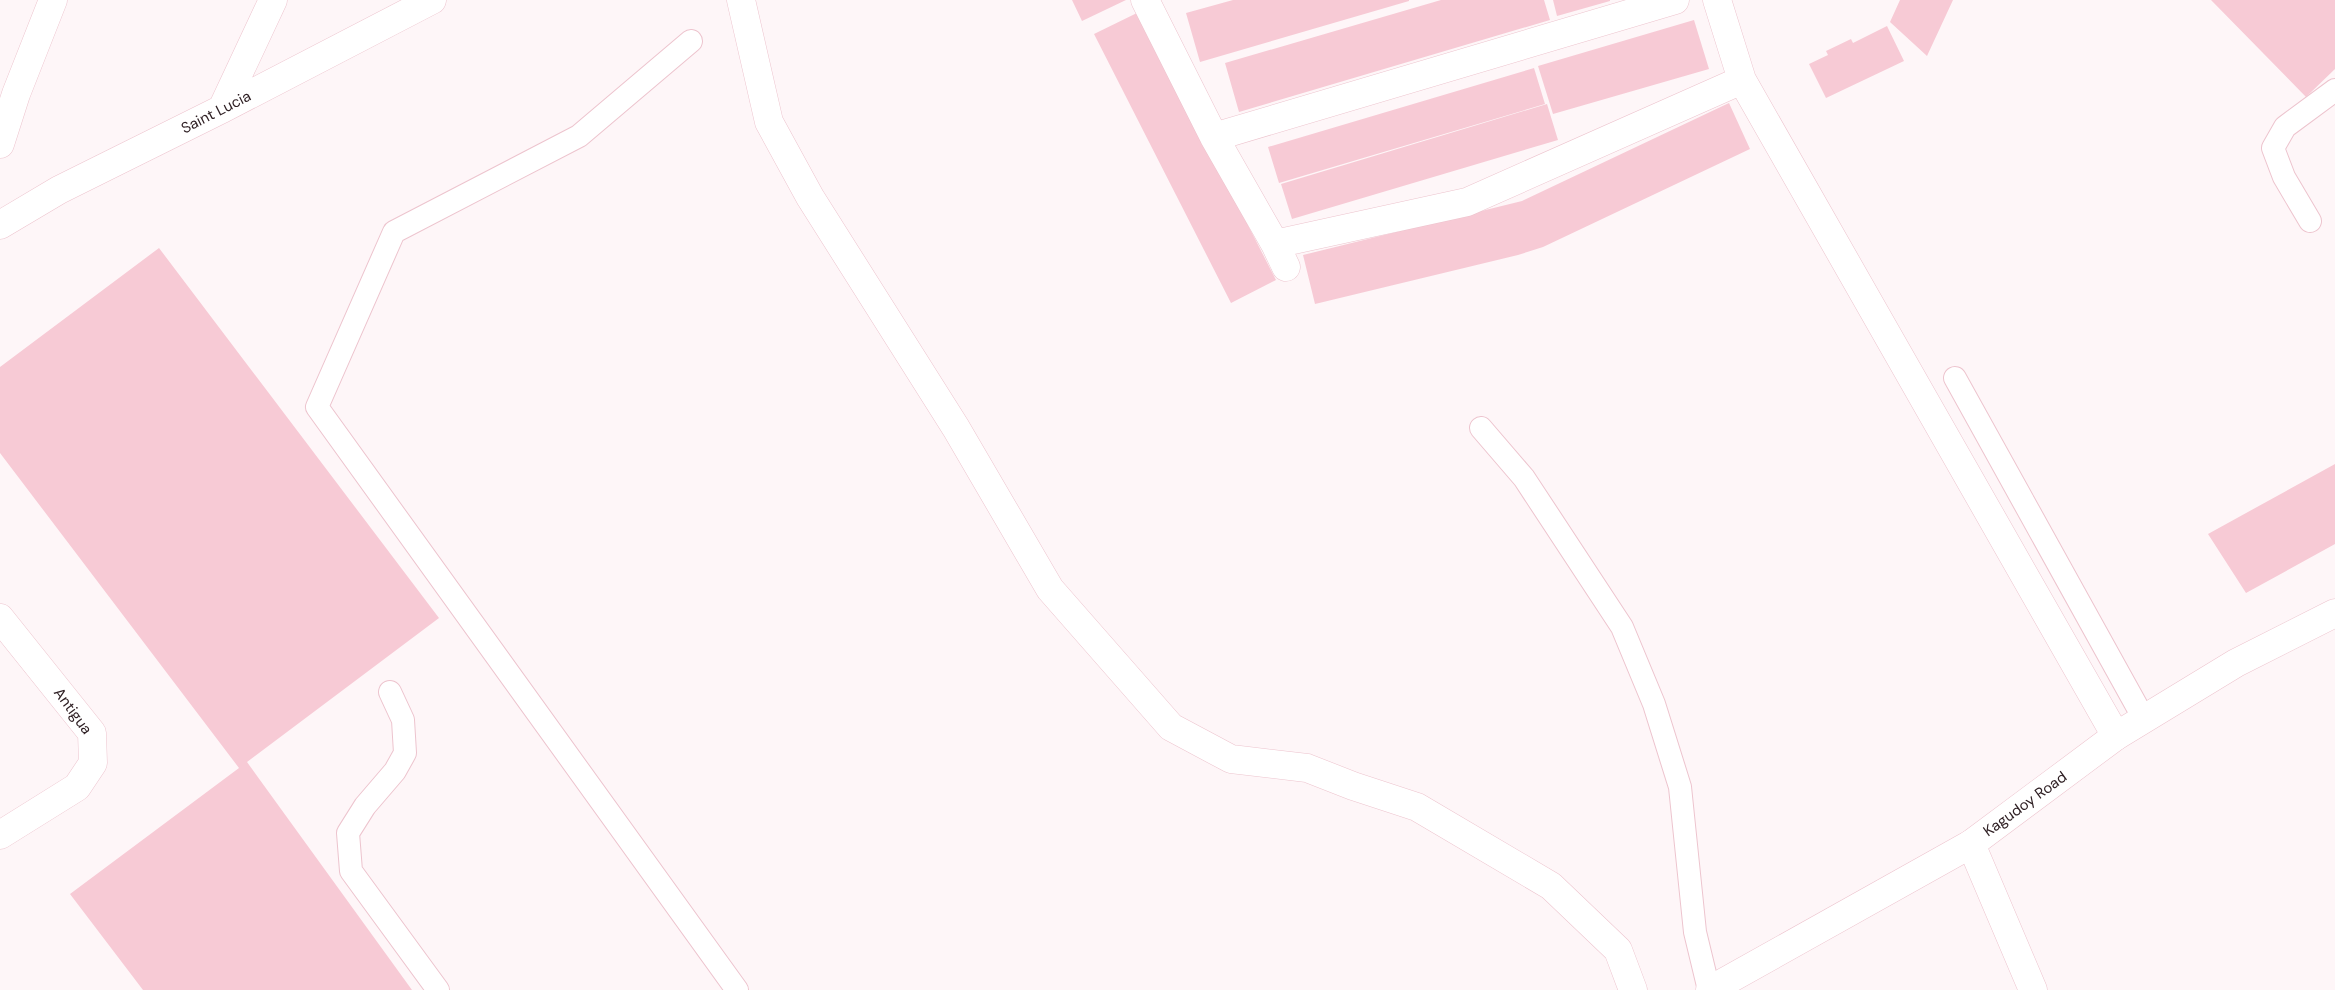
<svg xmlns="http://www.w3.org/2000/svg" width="2335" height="990" viewBox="0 0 2335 990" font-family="'DM Sans',sans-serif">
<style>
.building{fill:#f7cad5}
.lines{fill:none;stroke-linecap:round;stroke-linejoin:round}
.lane-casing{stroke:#edc4ce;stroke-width:24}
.street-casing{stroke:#edc4ce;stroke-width:29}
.secondary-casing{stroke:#edc4ce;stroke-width:29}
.lane{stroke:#fff;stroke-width:22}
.street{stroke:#fff;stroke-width:28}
.secondary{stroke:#fff;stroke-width:28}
.labels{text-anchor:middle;stroke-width:5;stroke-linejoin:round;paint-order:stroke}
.street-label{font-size:15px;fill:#2f2024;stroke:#fff}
</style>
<rect width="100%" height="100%" fill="#fef6f8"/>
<path class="building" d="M1072 0H1126L1082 21Z
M1233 0H1409V1L1200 62 1186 13Z
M1441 0H1544L1550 20 1239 112 1225 63Z
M1553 0H1610V1L1557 16Z
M1900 0H1953L1927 56 1890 22Z
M2211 0H2335V69L2306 97Z
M1139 12 1276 280 1231 303 1094 34Z
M1694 20 1709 69 1553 114 1538 66Z
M1887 26 1904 61 1826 98 1809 64 1828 55 1826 51 1851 39 1853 43Z
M1534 68 1545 104 1279 183 1268 147Z
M1729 103 1750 149 1543 247 1518 255 1315 304 1303 255 1522 201Z
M1547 104 1558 140 1292 219 1281 184Z
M159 248 439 618 247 762 412 990H143L70 894 239 768 0 453V367Z
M2335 464V544L2246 593 2208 534Z"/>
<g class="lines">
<g class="lane-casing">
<path id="lane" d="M691 41 579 136 394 232 317 407 737 990
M2310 221 2284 177 2273 148 2285 127 2335 90
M1955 378 2144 719
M1481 428 1524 478 1622 627 1654 704 1680 787 1695 932 1709 990
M390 692 403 720 405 753 395 771 365 806 348 833 351 871 438 990"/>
</g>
<g class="street-casing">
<path id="street" d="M741 0 769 122 810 197 956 428 1050 589 1171 727 1231 759 1307 768 1353 786 1417 807 1551 886 1618 950 1633 990
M1145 0 1214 137 1275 244 1286 267
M1717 0 1742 80 2116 736
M222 109 273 0
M1214 137 1675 0
M0 144 16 94 53 0
M0 225 59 190 222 109 432 0
M1275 244 1467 202 1742 80
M0 618 92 733 93 763 77 787 0 835
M1971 844 2033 990"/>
</g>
<g class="secondary-casing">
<path id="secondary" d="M1710 990 1971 844 2116 736 2236 663 2335 613"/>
</g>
<use href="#lane" class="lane"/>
<use href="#street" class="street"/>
<use href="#secondary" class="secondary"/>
</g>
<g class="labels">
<g class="street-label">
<text transform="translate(216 112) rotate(-27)" y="5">Saint Lucia</text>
<text transform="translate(73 711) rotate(54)" y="5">Antigua</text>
<text transform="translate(2025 804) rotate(-36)" y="5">Kagudoy Road</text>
</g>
</g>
</svg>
